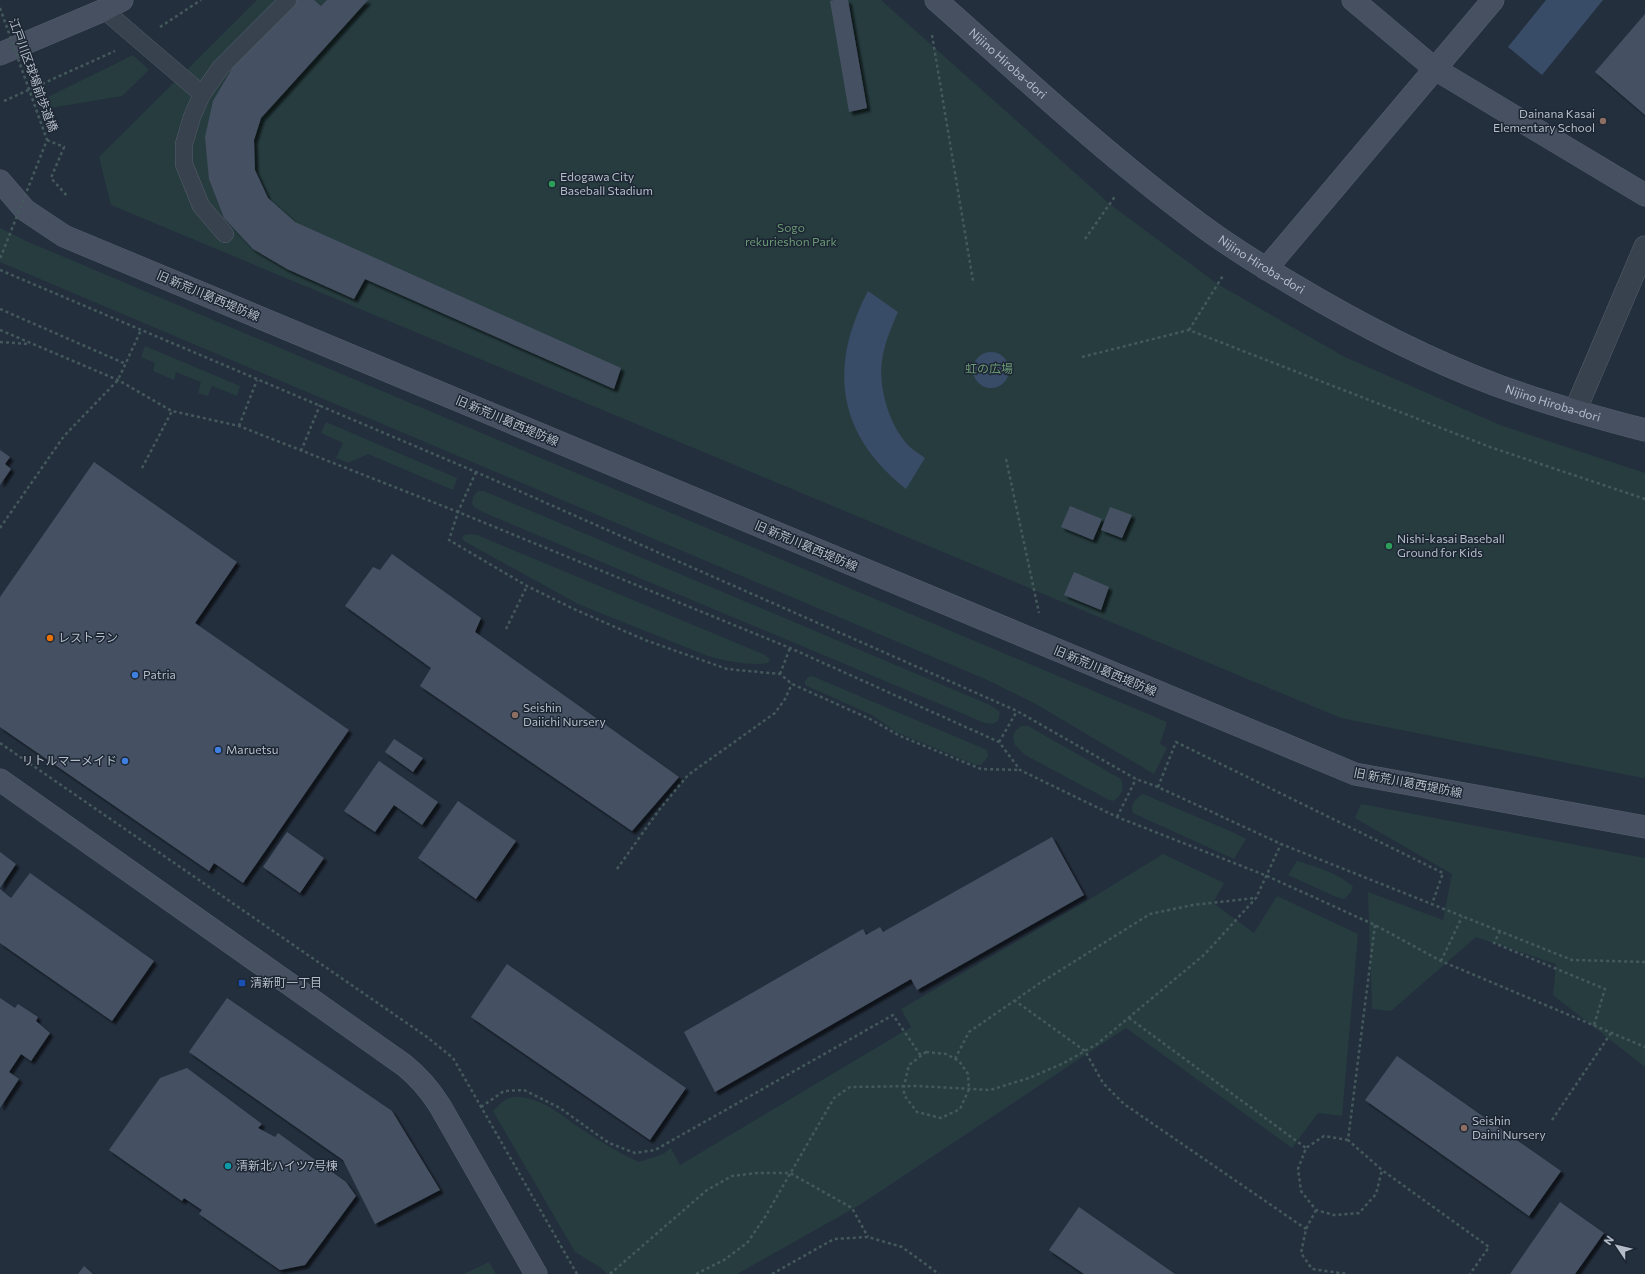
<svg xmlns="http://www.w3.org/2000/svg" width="1645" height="1274" viewBox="0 0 1645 1274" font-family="Commissioner,'Noto Sans JP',sans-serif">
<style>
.green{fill:#263c3f}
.water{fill:#394c67}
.building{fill:#455162;filter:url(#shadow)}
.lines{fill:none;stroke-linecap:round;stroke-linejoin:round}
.lane-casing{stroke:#565f6c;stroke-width:18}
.street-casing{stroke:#565f6c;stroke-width:23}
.secondary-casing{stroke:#565f6c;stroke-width:23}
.path{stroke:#44595c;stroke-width:2.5;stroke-dasharray:3 3;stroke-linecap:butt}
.lane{stroke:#38414e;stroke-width:17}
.street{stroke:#38414e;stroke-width:22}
.secondary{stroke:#465061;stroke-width:22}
.path-bridge{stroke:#44595c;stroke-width:2.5;stroke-dasharray:3 3;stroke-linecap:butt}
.education-dot{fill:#8d6e63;stroke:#1d2633;stroke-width:1.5}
.leisure-dot{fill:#2e9e5b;stroke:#1d2633;stroke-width:1.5}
.food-dot{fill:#e8710a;stroke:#1d2633;stroke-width:1.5}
.shop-dot{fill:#3f7fe0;stroke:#1d2633;stroke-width:1.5}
.transit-dot{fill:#1a4fb4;stroke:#1d2633;stroke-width:1.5}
.culture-dot{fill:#0f9aa8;stroke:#1d2633;stroke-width:1.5}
.labels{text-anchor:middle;stroke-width:3;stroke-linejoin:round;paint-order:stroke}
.street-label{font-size:12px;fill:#b4bcc9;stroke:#1d2633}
.poi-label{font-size:12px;fill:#b4bcc9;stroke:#1d2633;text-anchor:start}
.park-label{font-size:12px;fill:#6b9a76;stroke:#1d2633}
</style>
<defs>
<filter id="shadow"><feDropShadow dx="3.5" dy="3.5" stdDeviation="1" flood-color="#0009"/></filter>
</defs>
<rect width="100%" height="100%" fill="#242f3e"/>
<path class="green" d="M257 0H881L1111 205 1219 285 1345 357 1500 425 1645 473V777L1643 778 1341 718 111 205 99 157Z
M133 55 149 70 122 96 50 108 46 98Z
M0 228 26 241 1167 722 1160 744 1167 748 1154 774 1034 703 985 679 0 262Z
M145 346 240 386 237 396 212 386 208 396 198 393 201 382 176 372 174 380 153 371 155 363 141 357Z
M326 422 457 478 453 490 368 454 348 463 336 458 343 443 321 433Z
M478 491H484L990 705 1000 712 998 721 992 724 985 723 485 513 474 507 472 503 473 497Z
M470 534 477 535 763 654 770 659 768 663C749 666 726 661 708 656L578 604 464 541 462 538 464 535Z
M812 676 987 750 988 757 981 765H976L896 732 872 715 805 685V681L808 677Z
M1022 726H1028L1121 779C1124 789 1122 796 1113 801L1109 800 1025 755 1015 745 1013 736 1016 730Z
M1143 794 1230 831 1246 839 1234 859 1133 813C1130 803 1136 799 1143 794Z
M1361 804 1645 858V1067L1553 995 1556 964 1476 937 1391 1011 1372 1009 1368 892 1443 920 1452 874 1355 818Z
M1163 854 1224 883 1213 903 1254 933 1277 896 1358 934 1342 1116 1318 1113 1292 1148 1126 1028 858 1206 737 1274H607L601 1268 575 1252 493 1111C499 1105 506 1097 515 1097 541 1096 563 1117 583 1130 601 1142 619 1153 639 1162L663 1154 671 1148 680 1165 911 1027 901 1009 1095 896Z
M1297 861C1316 867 1339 873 1353 887L1350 893 1344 899 1334 896 1288 875Z
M489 1262 496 1274H464Z"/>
<path class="water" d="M1546 0H1603L1542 75 1508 47Z
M868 291 898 312C891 328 884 344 882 361 878 388 890 428 910 447 914 451 920 454 925 458L906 489C837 435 828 367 868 291Z
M973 370a18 18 0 1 1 36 0a18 18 0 1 1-36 0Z"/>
<path class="building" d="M293 0H314L321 6 327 0H368L261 118 254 140 255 170 268 198 295 222 621 368 614 389 365 279 354 299 287 269 253 249 224 218 209 179 205 137 213 101 234 65Z
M834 0H848L867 108 849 112 830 1Z
M1645 14V115L1595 72Z
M0 450 10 457 5 464 11 469 0 485Z
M94 462 237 562 195 623 349 730 243 883 214 863 209 871 0 727V597Z
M1070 506 1102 519 1093 540 1061 527Z
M1110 507 1132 515 1122 538 1101 530Z
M392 554 481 618 475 632 679 777 632 831 420 686 431 668 345 606 373 567 380 570Z
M1074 572 1109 587 1101 610 1064 595Z
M394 739 423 758 413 772 385 752Z
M379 761 438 802 422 825 394 805 375 832 344 811Z
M458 801 516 841 476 899 418 858Z
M287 832 324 858 300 893 263 867Z
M1052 837 1084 895 917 990 911 979 715 1092 684 1032 863 929 866 935 880 927 883 932Z
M0 852 16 864 0 888Z
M30 873 154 961 112 1021 0 943V889L11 898Z
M507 964 686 1088 650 1140 471 1017Z
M0 998 15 1008 18 1004 38 1017 36 1021 50 1033 31 1061 21 1054 9 1072 19 1079 0 1108Z
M227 998 392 1111 440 1190 375 1224 343 1160 189 1052Z
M1397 1056 1561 1171 1529 1216 1365 1100Z
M187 1068 262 1124 258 1128 275 1137 278 1133 346 1182 356 1196 305 1265 280 1270 199 1214 202 1210 184 1198 182 1201 109 1150 160 1078Z
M1560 1202 1604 1233 1575 1274H1510Z
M1079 1207 1175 1274H1084L1049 1250Z
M84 1266 93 1274H78Z"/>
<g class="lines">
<g class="lane-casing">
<path id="lane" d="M104 10 202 94
M225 234 201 206 184 164V144L192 117 202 94 221 67 288 0"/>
</g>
<g class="street-casing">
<path id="street" d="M1575 411 1645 247"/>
</g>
<g class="secondary-casing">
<g id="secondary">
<path id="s1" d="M936 0C1020 74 1103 152 1193 219 1224 243 1258 264 1292 284 1357 323 1424 358 1496 385 1545 403 1595 417 1645 430"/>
<path d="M1353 0 1435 69 1645 195"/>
<path d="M0 54 104 10 122 0"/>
<path d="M0 181 25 210 64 236 1355 774 1645 827"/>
<path d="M1266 269 1493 0"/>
<path d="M0 780 404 1065C419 1077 430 1090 440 1106L536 1274"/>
</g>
</g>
<path class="path" d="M160 27 201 0
M932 35 973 281
M4 101 115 51
M47 140 64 147 51 178 68 197
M1085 239 1116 195
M0 270 476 472 1017 711 1136 779 1158 787 1281 844 1572 960 1645 962
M0 309 126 364
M0 330 118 380 172 411 239 426 458 512 790 648 999 742 1020 770 1117 817 1267 876 1375 925 1441 961 1645 1047
M1189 330 1224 274
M0 342 29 344
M1082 357 1189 330 1490 447 1645 499
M239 426 257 380
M301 451 320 405
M1006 459 1039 613
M142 468 172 411
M476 472 458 512 449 540 527 586 576 610 645 640 727 669 780 674 792 684 870 719 900 736 981 769 1020 770
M0 528 64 436 118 380 141 330
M506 629 527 586
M780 674 790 648
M999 742 1017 711
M0 743 427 1037 453 1058 577 1274
M1158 787 1176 742 1443 873 1432 904
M1117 817 1136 779
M617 869 659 810 688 775 775 713 785 699 792 684
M1375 925 1348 1140 1382 1170 1489 1247 1470 1274
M1500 931 1494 943 1605 989 1594 1025
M1441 961 1462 917
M1014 1000 1085 1051 1103 1083 1124 1104 1306 1229
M1129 1018 1306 1148
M926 1052 946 1054 959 1061 968 1074 969 1089 960 1109 941 1118 917 1112 904 1095V1086L909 1065Z
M955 1059 969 1032 1040 983 1150 914 1193 905 1255 898
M481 1107 504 1091 524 1090 560 1108 609 1143 635 1153 655 1150 893 1015 921 1056
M1552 1120 1611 1033
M1348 1140 1324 1136 1306 1148 1298 1169 1301 1191 1316 1210 1334 1215 1359 1213 1376 1194 1382 1170
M1316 1210 1306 1229 1301 1253 1312 1269 1347 1274
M610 1274 707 1190 732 1176 757 1173H790L852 1208 868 1237
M696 1274 724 1260 747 1243 765 1217 834 1098 850 1087 917 1086 990 1090 1029 1078 1064 1063 1097 1044 1205 954 1256 898 1281 844
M772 1274 834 1239 868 1237 902 1247 939 1274"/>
<use href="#lane" class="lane"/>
<use href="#street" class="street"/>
<use href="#secondary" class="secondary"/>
<path class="path-bridge" d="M0 8 47 140 0 259"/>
</g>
<g class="education-dot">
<circle cx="1603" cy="121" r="4"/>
<circle cx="515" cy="715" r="4"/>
<circle cx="1464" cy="1128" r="4"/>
</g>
<g class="leisure-dot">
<circle cx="552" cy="184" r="4"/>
<circle cx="1389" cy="546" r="4"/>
</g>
<circle class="food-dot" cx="50" cy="638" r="4"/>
<g class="shop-dot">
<circle cx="135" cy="675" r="4"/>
<circle cx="218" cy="750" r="4"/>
<circle cx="125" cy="761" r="4"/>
</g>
<rect class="transit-dot" x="238" y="979" width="8" height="8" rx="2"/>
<circle class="culture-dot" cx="228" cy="1166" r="4"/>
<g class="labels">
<g class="street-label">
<text dy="4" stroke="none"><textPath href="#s1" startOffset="96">Nijino Hiroba-dori</textPath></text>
<text transform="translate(33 75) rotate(70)" y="4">江戸川区球場前歩道橋</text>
<text dy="4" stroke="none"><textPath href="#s1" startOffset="420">Nijino Hiroba-dori</textPath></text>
<text transform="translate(208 296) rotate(23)" y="4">旧 新荒川葛西堤防線</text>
<text dy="4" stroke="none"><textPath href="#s1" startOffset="744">Nijino Hiroba-dori</textPath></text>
<text transform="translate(507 421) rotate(23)" y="4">旧 新荒川葛西堤防線</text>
<text transform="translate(806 546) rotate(23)" y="4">旧 新荒川葛西堤防線</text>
<text transform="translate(1105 671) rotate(23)" y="4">旧 新荒川葛西堤防線</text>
<text transform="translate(1408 783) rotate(11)" y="4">旧 新荒川葛西堤防線</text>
</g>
<g class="poi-label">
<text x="1595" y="118" text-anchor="end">Dainana Kasai<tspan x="1595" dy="14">Elementary School</tspan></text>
<text x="560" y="181">Edogawa City<tspan x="560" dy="14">Baseball Stadium</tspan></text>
<text x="1397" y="543">Nishi-kasai Baseball<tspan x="1397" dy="14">Ground for Kids</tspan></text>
<text x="58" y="642">レストラン</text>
<text x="143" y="679">Patria</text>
<text x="523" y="712">Seishin<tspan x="523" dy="14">Daiichi Nursery</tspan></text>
<text x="226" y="754">Maruetsu</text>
<text x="117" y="765" text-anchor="end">リトルマーメイド</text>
<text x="250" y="987">清新町一丁目</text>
<text x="1472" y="1125">Seishin<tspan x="1472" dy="14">Daini Nursery</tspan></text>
<text x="236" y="1170">清新北ハイツ7号棟</text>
</g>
<g class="park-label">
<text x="791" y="232">Sogo<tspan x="791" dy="14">rekurieshon Park</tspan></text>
<text x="989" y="373">虹の広場</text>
</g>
</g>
<g transform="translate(1617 1246) rotate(305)" stroke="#1d2633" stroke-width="3" paint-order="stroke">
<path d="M0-3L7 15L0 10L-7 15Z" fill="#b4bcc9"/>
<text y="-6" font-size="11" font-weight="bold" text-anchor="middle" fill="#b4bcc9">N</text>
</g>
</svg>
